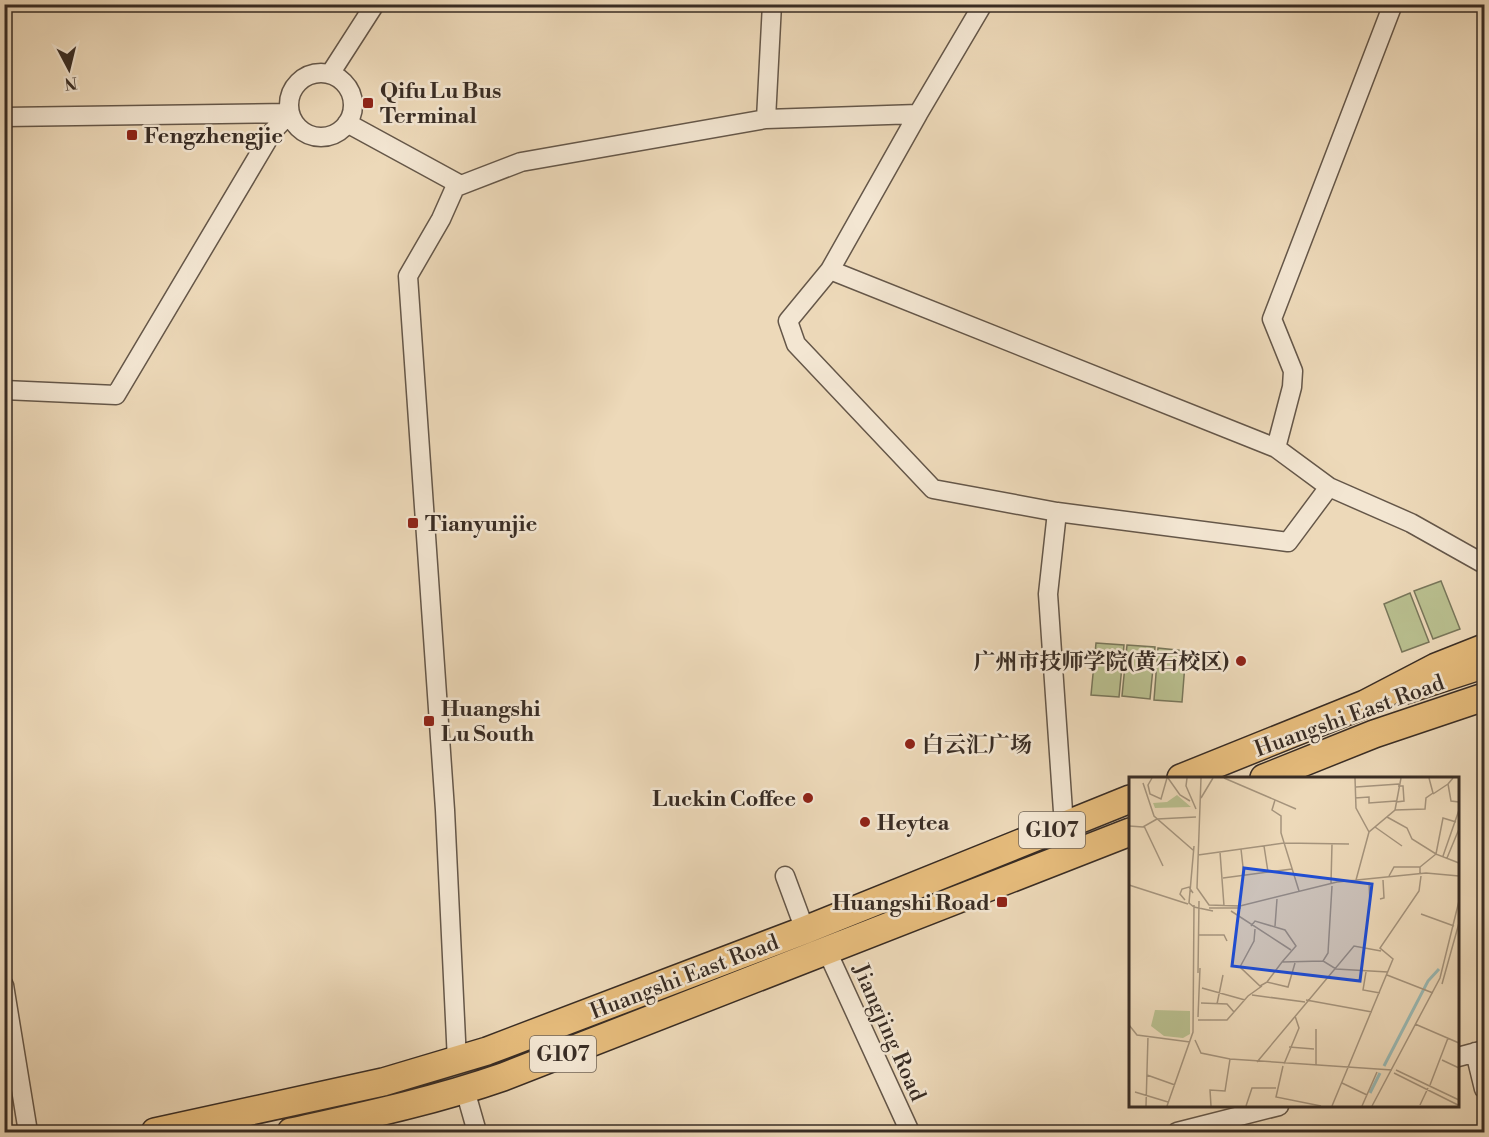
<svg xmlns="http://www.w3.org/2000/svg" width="1489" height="1137" viewBox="0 0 1489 1137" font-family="'Libre Bodoni','Noto Serif SC',serif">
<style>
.green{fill:#b9bf8f;stroke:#78765a;stroke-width:1.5}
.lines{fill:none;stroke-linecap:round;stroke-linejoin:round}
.minor-casing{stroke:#655749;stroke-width:21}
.major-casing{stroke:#382c24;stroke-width:27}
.highway-casing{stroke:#382c24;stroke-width:30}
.minor{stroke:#f3e6d2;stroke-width:18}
.major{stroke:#e6bc7c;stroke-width:24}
.highway{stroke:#e6bc7c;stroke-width:27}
.poi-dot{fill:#8f2418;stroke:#f3e6d2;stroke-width:2}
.labels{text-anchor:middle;stroke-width:5;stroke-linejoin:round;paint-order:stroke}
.shield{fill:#f3e6d2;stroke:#706458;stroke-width:1.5}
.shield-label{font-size:21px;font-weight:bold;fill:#382c24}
.poi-label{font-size:22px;font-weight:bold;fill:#382c24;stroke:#f3e6d2;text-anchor:start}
.street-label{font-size:22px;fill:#382c24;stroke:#f3e6d2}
.inset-river{fill:none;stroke:#9ab9b4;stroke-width:3}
.inset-road{fill:none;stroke:#a5947d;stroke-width:1.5}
.view{fill:#1d4ed8;fill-opacity:0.15;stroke:#1d4ed8;stroke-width:3}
.inset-edge{fill:none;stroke:#382c24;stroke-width:3}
</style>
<rect width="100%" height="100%" fill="#edd9b9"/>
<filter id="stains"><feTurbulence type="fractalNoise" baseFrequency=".00333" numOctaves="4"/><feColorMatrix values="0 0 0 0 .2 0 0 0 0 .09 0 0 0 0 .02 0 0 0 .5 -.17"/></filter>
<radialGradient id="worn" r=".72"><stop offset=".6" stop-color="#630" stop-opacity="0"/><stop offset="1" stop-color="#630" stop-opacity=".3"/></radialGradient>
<path class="green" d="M1441 581 1460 629 1433 639 1414 591Z
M1410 593 1429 642 1402 652 1384 604Z
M1096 643 1124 645 1119 697 1091 695Z
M1127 645 1155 647 1150 699 1122 696Z
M1158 648 1186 651 1182 702 1154 700Z"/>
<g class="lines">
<g class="minor-casing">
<path id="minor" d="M289 105a32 32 0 1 1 64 0a32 32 0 1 1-64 0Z
M330 74 375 4
M918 114 830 270 788 321 796 344 933 489 1057 512 1288 542 1329 487
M4 117 290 113
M766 119 772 4
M347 123 457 183 441 219 408 276 445 810 457 1061
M456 187 521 162 766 119 918 114 983 4
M830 270 1276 448 1329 487 1411 523 1484 564
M4 390 116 395 273 131 290 113
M1276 448 1292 387 1293 371 1272 319 1393 4
M1057 512 1048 594 1064 826
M785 876 805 930
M827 951 910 1132
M4 985 28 1132
M1475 1052 1484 1089
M1458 1057 1484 1050
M465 1090 477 1132
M1177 1132 1279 1106"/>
</g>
<g class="major-casing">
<path id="major" d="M1404 692 1484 666"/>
</g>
<g class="highway-casing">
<path id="highway" d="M1181 778 1365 704 1436 667 1484 648
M1264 778 1374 734 1484 697
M155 1132 383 1082 487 1051 805 930 1130 799
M291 1132C363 1116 434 1101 503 1077L1130 832"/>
</g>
<use href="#minor" class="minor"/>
<use href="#major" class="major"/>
<use href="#highway" class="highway"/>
</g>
<g class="poi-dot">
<rect x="362" y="97" width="12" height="12" rx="3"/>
<rect x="126" y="129" width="12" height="12" rx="3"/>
<rect x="407" y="517" width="12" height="12" rx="3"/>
<circle cx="1241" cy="661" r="6"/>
<rect x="423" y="715" width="12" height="12" rx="3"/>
<circle cx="910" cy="744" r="6"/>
<circle cx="808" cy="798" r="6"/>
<circle cx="865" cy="822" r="6"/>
<rect x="996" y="896" width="12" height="12" rx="3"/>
</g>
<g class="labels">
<g class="shield">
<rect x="1019" y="812" width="66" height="36" rx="4.5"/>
<rect x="530" y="1036" width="66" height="36" rx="4.5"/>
</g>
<g class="shield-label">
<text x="1052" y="837">G107</text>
<text x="563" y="1061">G107</text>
</g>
<g class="poi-label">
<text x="380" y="98">Qifu Lu Bus<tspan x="380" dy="25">Terminal</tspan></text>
<text x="144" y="143">Fengzhengjie</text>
<text x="425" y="531">Tianyunjie</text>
<text x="1229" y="669" text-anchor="end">广州市技师学院(黄石校区)</text>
<text x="441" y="716">Huangshi<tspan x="441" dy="25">Lu South</tspan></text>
<text x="922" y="752">白云汇广场</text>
<text x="796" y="806" text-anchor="end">Luckin Coffee</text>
<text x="877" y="830">Heytea</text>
<text x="990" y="910" text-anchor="end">Huangshi Road</text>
</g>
<g class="street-label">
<text transform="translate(1349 715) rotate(-20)" y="8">Huangshi East Road</text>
<text transform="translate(684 976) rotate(-21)" y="8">Huangshi East Road</text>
<text transform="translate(890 1032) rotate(66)" y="8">Jiangjing Road</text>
</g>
</g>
<g transform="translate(1129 777)">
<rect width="330" height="330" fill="#edd9b9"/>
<path d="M48 18 62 30 26 31 24 26 38 25Z" fill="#b9bf8f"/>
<path d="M26 233 61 234V257L54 261 35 259 22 249Z" fill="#b9bf8f"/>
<path class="inset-river" d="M255 289 299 204 310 192M241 316 251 296"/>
<path class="inset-road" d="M23 1 19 8 21 17 32 22 38 1M39 1 51 18 61 24M58 1 57 9 67 32M72 1 68 111 80 128 111 129 208 105 297 96 330 99M95 1 167 32M226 1 227 31 240 55M324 1 319 7 322 24 330 25M14 6 25 39 64 73M227 10 270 7M304 17 319 7M72 21 84 1M226 21 240 20V26L267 24M146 23 143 33 152 39V56L170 114M267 25 275 24 274 9H269M266 33 296 32 297 21 304 16 300 1M258 40 278 51 283 62 307 77 314 41 327 45M28 42 67 40M0 49 14 50 28 42M15 49 34 89M246 50 273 69M65 69 60 126 65 130 84 134M135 69 139 95M112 72 115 99M91 75 95 129M69 78 155 66 220 67M314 79 330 33M318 81 330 52M291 97V90L307 77 330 86M260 99 265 90H291M94 101 163 92M227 103 240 55 266 33 272 1M240 105 241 128M202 106 203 67M0 108 59 127M203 109 199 176 194 184 207 192 259 195M251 122 255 121 254 103M56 123 51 117 53 112 60 110 64 116M80 131H112M102 134 162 173M292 137 325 149M122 149 126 144 156 153 167 169 153 185M146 149 148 122M126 152 125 164 111 190 131 209 138 205 159 210 166 186M70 158H95L98 164M237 195 234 213 251 216M69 196 70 124M258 198 304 216M138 205 153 185 194 184M313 207 330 146M73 211 116 223M123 218 176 225M177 223 243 235M72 226 98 227 105 235M88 227 94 198M69 240 71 191M69 243H98L119 219 133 209M286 247 330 266M0 248 8 258 61 265M66 263 72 276 101 282 263 293M160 270 185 272M313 283 330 291M128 285 225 169 252 174M155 287 170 251 166 239M187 288V252M154 289 147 320 192 329M267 293 330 323M265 296 329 328M18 298 46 308M213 306 238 318M301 308 319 261M6 315 39 325M291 328 299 311M17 329 19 259M38 329 64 255 65 128M82 329 81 313 96 314 101 282M117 329 123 311H147M203 329 264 182 251 171 290 114 292 99M233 329 248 295M243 329 311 201 330 124"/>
<path class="view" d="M115 91 243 107 231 204 103 189Z"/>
<rect width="330" height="330" class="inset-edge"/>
</g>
<rect width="1489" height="1137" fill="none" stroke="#edd9b9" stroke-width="24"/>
<rect x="6" y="6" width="1477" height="1125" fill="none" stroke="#382c24" stroke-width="3"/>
<rect x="12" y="12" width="1465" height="1113" fill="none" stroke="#382c24" stroke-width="1.5"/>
<g transform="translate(69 69) rotate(173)" stroke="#f3e6d2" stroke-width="4.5" paint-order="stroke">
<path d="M0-4.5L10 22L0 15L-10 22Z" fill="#382c24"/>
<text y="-9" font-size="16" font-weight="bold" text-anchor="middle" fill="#382c24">N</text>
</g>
<rect width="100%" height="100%" filter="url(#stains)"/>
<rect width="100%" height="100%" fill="url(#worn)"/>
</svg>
